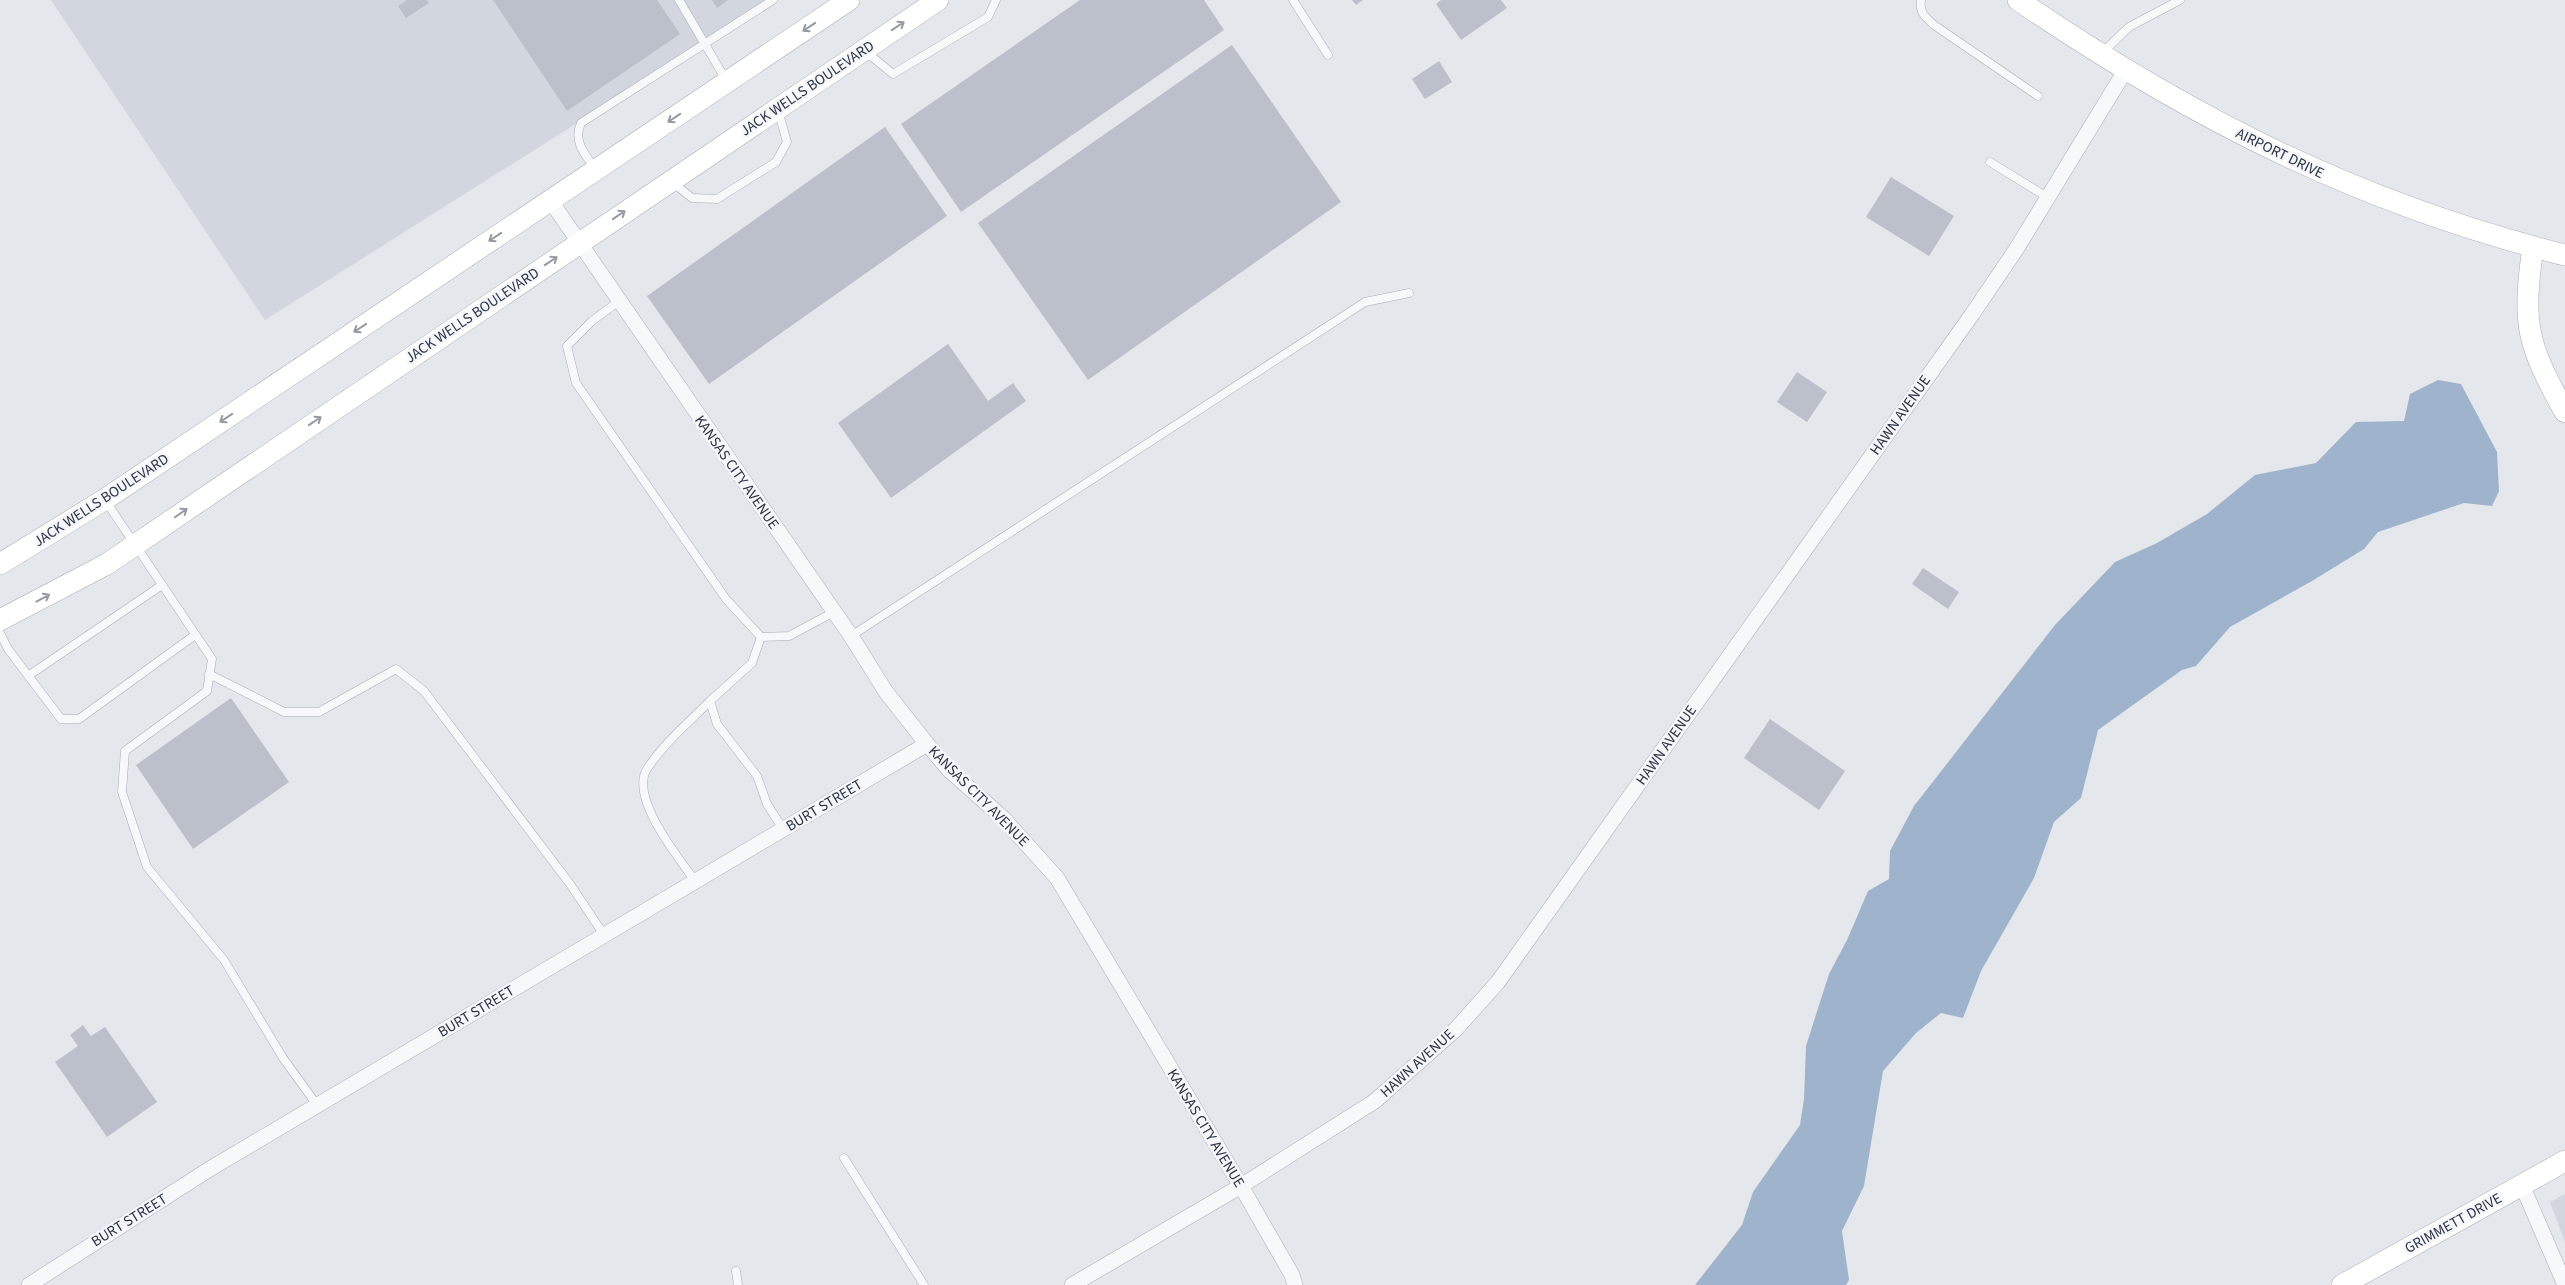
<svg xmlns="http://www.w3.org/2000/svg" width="2565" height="1285" viewBox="0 0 2565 1285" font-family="'Source Sans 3',sans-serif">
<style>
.built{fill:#d2d6de}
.water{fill:#9fb4cc}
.building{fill:#bbc0ca}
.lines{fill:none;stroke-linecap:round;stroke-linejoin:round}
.lane-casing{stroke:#a9aeb7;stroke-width:9}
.street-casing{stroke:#a9aeb7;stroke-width:16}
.secondary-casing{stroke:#a9aeb7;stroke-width:22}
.lane{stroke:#f7f8fa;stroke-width:8}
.street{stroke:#f7f8fa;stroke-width:15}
.secondary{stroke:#fff;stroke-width:21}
.oneway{stroke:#959aa2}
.labels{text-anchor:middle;stroke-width:5;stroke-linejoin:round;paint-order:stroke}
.street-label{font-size:15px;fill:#2b3445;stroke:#f4f6f9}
</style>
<rect width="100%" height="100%" fill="#e4e7ec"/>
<path class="built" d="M51 0H772L265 320Z
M2565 1194V1242L2550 1202Z"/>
<path class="water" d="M2438 380 2461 384 2497 452 2499 491 2492 506 2464 503 2378 532 2364 549 2312 581 2230 627 2196 666 2182 670 2098 730 2081 798 2054 822 2034 878 1981 971 1963 1018 1941 1013 1916 1033 1883 1071 1864 1186 1842 1231 1849 1280 1846 1285H1695L1742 1225 1753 1192 1800 1125 1804 1099 1806 1046 1829 974 1847 940 1868 891 1889 879 1890 851 1914 806 2055 625 2115 562 2157 543 2207 514 2255 475 2316 463 2356 422 2404 421 2410 394Z"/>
<path class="building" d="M407 0H427L429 3 406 18 398 6Z
M493 0H657L680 34 567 111Z
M712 0H728L717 8Z
M1080 0H1204L1224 30 961 212 901 124Z
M1352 0H1363L1356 5Z
M1441 0H1501L1507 8 1461 40 1436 4Z
M1232 45 1341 202 1088 380 978 223Z
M1439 61 1452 82 1425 99 1412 79Z
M885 127 947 216 709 384 647 296Z
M1891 177 1954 216 1929 256 1866 217Z
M948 344 988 401 1013 383 1026 401 891 498 838 423Z
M1797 372 1827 392 1807 422 1777 402Z
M1923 568 1959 592 1948 609 1912 584Z
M231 698 289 782 193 849 136 765Z
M1770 719 1845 771 1819 810 1744 758Z
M83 1025 91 1036 105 1027 157 1102 107 1137 55 1062 78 1046 70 1035Z"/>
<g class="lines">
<g class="lane-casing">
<path id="lane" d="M679 0 726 80
M1293 0 1328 55
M1921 0C1919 12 1925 17 1934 25L2038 96
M865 51 893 74 988 17 996 0
M2103 52 2129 27 2180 0
M1990 162 2047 197
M595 169C584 153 573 141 581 123L773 0
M672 182 692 198 717 199 776 162 787 142 778 110
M619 301 592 321 567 346 576 383 726 599 761 637 789 636 834 612
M105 500 212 659 207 691 125 751 122 792 147 867 224 960 283 1058 317 1105
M0 633 8 649 61 719H79L195 635
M851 636 1365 302 1409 293
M761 637 752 663 710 701 717 724 757 776 767 804 783 829
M209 674 284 712H319L396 669 424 691 570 884 604 935
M28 676 162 585
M695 881C679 858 629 798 647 769 663 744 689 722 710 701
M844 1158 924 1285
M736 1271 738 1285"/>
</g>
<g class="street-casing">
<path id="street" d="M550 200 851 636 886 692 927 744 949 770 1003 818 1057 878 1241 1186 1292 1275 1295 1285
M2522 1185 2565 1285
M29 1285 208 1170 927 744
M1072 1285 1241 1186 1375 1101 1456 1029 1498 982 1973 313 2017 248 2125 71"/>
</g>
<g class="secondary-casing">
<path id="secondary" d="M2018 0C2191 118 2360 204 2565 255
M2533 247C2522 325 2527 344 2565 412
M0 564 104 500 849 0
M0 620 107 564 938 0
M2342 1285 2565 1161"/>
</g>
<use href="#lane" class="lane"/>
<use href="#street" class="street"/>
<use href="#secondary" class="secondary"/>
</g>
<defs><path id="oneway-shaft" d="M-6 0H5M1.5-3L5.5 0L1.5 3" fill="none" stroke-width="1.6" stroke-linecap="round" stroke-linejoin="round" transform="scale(1.25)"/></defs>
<g class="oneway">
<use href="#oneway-shaft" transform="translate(898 26) rotate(-34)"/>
<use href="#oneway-shaft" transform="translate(809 27) rotate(146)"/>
<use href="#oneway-shaft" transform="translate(674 118) rotate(146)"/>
<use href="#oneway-shaft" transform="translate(619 215) rotate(-34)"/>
<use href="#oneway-shaft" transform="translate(495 237) rotate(146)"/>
<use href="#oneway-shaft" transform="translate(551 261) rotate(-34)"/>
<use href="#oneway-shaft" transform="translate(360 328) rotate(146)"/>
<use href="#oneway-shaft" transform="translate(226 418) rotate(146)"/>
<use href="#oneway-shaft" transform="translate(315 421) rotate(-34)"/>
<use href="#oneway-shaft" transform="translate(181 513) rotate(-35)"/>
<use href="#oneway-shaft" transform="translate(43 598) rotate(-28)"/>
</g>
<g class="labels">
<g class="street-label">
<text transform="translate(807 88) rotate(-34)" y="5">JACK WELLS BOULEVARD</text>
<text transform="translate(2280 153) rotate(26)" y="5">AIRPORT DRIVE</text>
<text transform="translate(472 315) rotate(-34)" y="5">JACK WELLS BOULEVARD</text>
<text transform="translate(1900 415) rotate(-55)" y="5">HAWN AVENUE</text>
<text transform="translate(737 472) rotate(55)" y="5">KANSAS CITY AVENUE</text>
<text transform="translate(101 500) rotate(-33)" y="5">JACK WELLS BOULEVARD</text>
<text transform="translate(1666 745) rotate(-55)" y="5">HAWN AVENUE</text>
<text transform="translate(979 796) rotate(45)" y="5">KANSAS CITY AVENUE</text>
<text transform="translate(824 805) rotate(-31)" y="5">BURT STREET</text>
<text transform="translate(476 1011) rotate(-31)" y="5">BURT STREET</text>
<text transform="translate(1417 1063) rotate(-42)" y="5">HAWN AVENUE</text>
<text transform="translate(1206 1128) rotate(59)" y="5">KANSAS CITY AVENUE</text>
<text transform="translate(129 1220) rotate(-32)" y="5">BURT STREET</text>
<text transform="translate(2453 1223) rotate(-29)" y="5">GRIMMETT DRIVE</text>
</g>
</g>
</svg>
